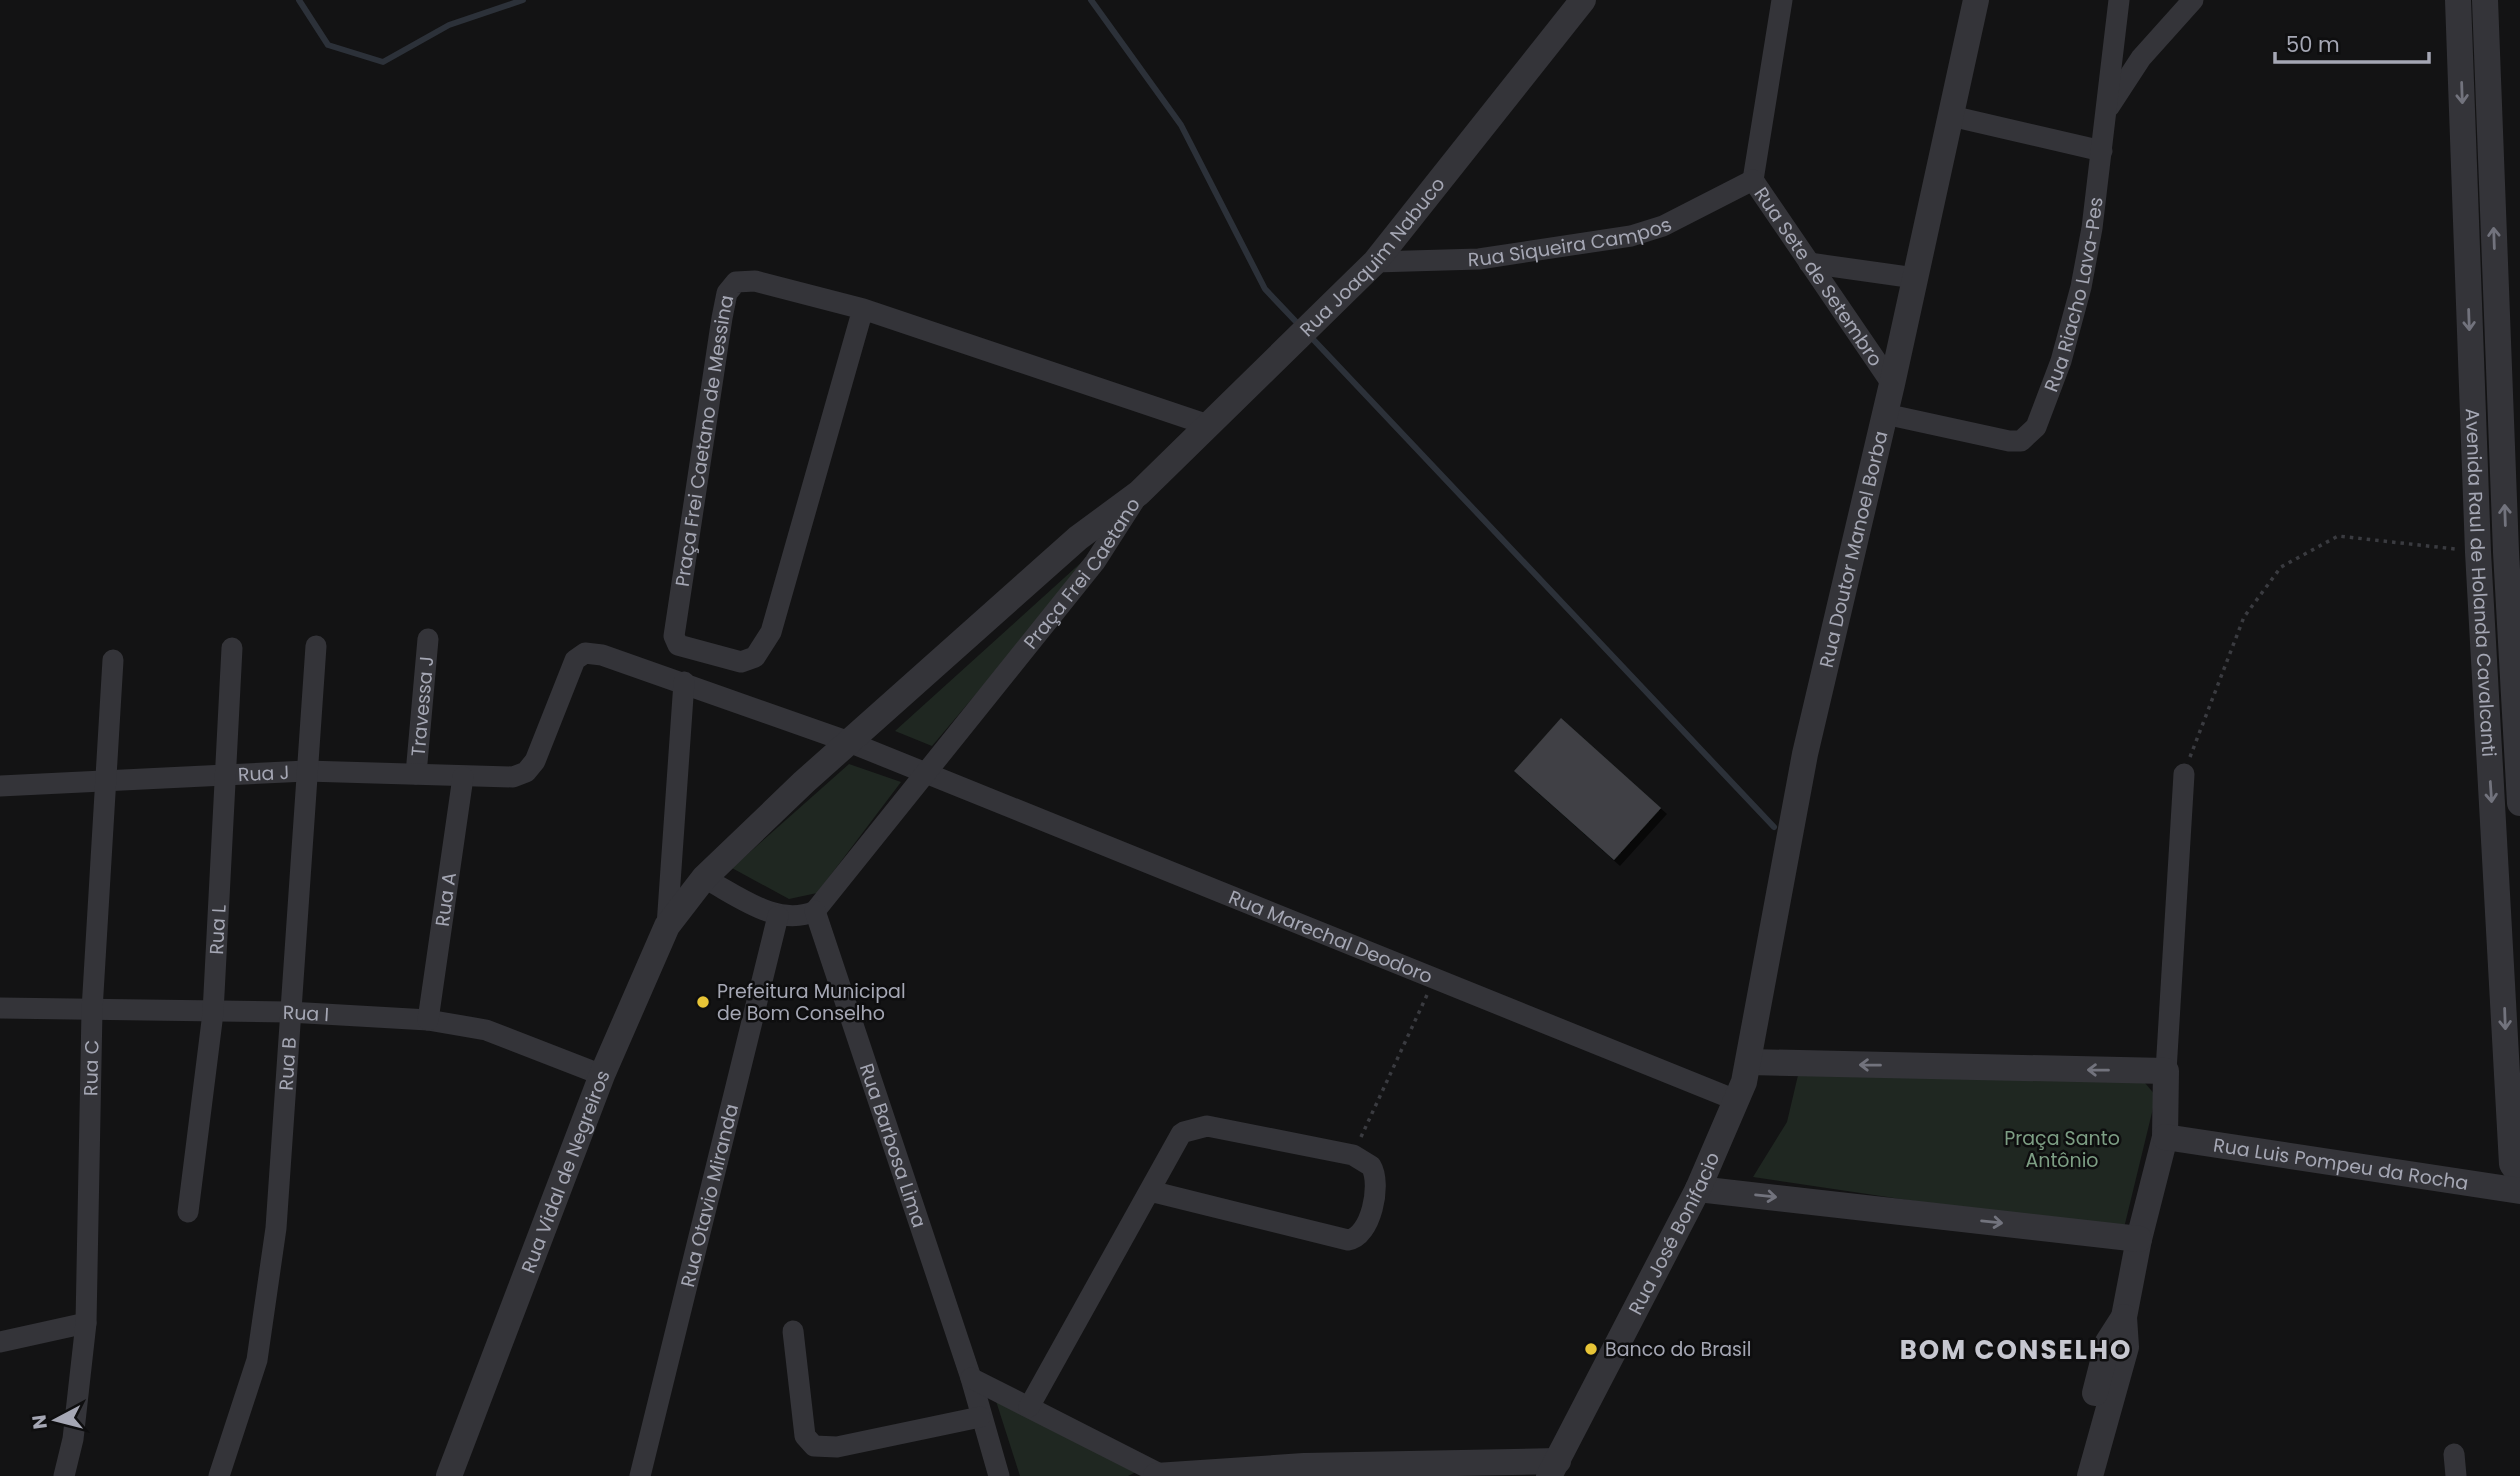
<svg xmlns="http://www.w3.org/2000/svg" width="2520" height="1476" viewBox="0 0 2520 1476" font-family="Poppins,sans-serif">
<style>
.green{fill:#1f2721}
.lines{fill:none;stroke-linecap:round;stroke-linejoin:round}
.stream{stroke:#2c3139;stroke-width:6}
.building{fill:#3f4044;filter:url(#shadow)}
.path{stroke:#3a3b40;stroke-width:3.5;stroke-dasharray:3.5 5;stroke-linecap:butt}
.minor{stroke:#343439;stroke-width:21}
.tertiary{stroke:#343439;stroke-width:26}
.oneway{stroke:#72737d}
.poi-dot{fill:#e8c537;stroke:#0e0e0f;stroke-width:2.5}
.labels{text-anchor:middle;stroke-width:5;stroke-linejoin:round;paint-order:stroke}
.street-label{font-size:19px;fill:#a5a7b4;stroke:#0e0e0f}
.poi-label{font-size:19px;fill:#a5a7b4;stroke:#0e0e0f;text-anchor:start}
.park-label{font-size:19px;fill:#7d9e84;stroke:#0e0e0f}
.district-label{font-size:26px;font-weight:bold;letter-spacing:2px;fill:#c6c7d0;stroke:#0e0e0f}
</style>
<defs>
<filter id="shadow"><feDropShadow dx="6" dy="6" stdDeviation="0" flood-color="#0009"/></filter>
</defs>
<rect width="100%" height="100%" fill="#131314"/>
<path class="green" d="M1106 540 932 746 895 731Z
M849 764 901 782 817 893 789 899 732 868Z
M1799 1071 2140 1077 2156 1096 2123 1232 1753 1177 1787 1122Z
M996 1401 1136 1472 1128 1476H1020Z"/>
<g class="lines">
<path class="stream" d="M299 0 328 45 383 62 449 25 523 0
M1091 0 1181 125 1265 289 1301 327
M1309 335 1774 827"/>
</g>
<path class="building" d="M1561 718 1661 808 1614 860 1514 771Z"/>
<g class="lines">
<path class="path" d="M2190 757 2244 617 2281 567 2338 536 2455 549
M1361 1137 1427 995"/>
<g class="minor">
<path id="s1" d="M1782 0 1753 180 1892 384"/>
<path d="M2109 107 2141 58 2193 0"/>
<path d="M1951 116 2102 151"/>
<path id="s2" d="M1375 262 1479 259 1631 236 1663 226 1753 180"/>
<path d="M1809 263 1915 278"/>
<path id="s3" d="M863 309 771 632 755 657 741 662 678 645 674 636 722 318 727 293 736 282 755 281 863 309 1208 425"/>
<path id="s4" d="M1885 414 2009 441H2021L2036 427 2061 361 2081 287 2092 228 2119 0"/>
<path id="s5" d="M416 774 428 639"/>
<path id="s6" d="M0 786 306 771 513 777 526 772 535 761 575 660 585 653 602 655 849 742 1738 1101"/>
<path id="s7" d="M704 878C737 895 777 928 815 911L1095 562 1136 498"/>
<path id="s8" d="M815 911 971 1378 999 1476"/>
<path d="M667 926 684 682"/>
<path id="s9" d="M0 1008 289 1012 428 1020 486 1030 602 1075"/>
<path id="s10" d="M428 1020 463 777"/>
<path d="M2166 1071 2184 774"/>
<path id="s11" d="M188 1212 213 1013 232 648"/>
<path d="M793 1331 805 1436 814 1446 837 1447 980 1417"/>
<path d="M0 1342 86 1323"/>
<path d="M971 1378 1160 1474"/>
<path d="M1029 1407 1181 1134 1184 1132 1207 1126 1353 1155 1371 1166C1382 1184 1371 1237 1348 1240L1150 1191"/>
<path d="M2454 1454 2456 1476"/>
<path id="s12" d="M64 1476 73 1439 86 1323 92 1010 113 660"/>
<path id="s13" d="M219 1476 257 1360 276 1228 316 646"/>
<path id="s14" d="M640 1476 778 916"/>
</g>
<g class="tertiary">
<path id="s15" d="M2458 0 2478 552 2512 1164 2520 1175"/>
<path d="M2485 0 2506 552 2520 803"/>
<path d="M1749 1062 2166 1071 2165 1137 2139 1239 2124 1317 2126 1347 2090 1476"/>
<path id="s16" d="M2165 1137 2520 1191"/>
<path d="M1698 1189 2139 1239"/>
<path d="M2095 1393 2108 1342 2124 1317"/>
<path id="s17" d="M449 1476 602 1075 667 926 704 878 804 782 1078 538 1139 493 1375 262 1583 0"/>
<path d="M1156 1476 1304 1466 1558 1461"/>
<path id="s18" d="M1549 1476 1698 1189 1744 1082 1805 754 1892 384 1976 0"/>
</g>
</g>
<defs><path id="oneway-shaft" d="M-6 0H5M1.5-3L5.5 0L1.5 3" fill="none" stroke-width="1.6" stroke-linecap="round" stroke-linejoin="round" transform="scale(1.75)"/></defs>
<g class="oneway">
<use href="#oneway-shaft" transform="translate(2462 93) rotate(88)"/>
<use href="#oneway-shaft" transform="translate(2494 238) rotate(-92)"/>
<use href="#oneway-shaft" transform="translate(2469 320) rotate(88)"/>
<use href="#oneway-shaft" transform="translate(2505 515) rotate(-92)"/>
<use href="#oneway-shaft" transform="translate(2491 792) rotate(86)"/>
<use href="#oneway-shaft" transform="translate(2505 1019) rotate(88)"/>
<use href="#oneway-shaft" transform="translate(1870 1065) rotate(-179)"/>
<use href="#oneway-shaft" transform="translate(2098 1070) rotate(-179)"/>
<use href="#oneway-shaft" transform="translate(1766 1196) rotate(6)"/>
<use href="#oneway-shaft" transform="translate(1992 1222) rotate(6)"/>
</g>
<g class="poi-dot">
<circle cx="703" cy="1002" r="7"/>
<circle cx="1591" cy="1349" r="7"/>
</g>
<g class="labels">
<g class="street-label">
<text dy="7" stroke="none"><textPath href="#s2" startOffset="196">Rua Siqueira Campos</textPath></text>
<text dy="7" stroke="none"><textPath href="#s17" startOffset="1566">Rua Joaquim Nabuco</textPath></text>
<text dy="7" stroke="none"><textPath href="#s1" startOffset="299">Rua Sete de Setembro</textPath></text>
<text dy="7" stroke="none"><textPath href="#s4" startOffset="298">Rua Riacho Lava-Pes</textPath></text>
<text dy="7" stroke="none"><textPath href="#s3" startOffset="653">Praça Frei Caetano de Messina</textPath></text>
<text dy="7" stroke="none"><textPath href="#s18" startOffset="984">Rua Doutor Manoel Borba</textPath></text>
<text dy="7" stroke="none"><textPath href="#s7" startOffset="551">Praça Frei Caetano</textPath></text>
<text dy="7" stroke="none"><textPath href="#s15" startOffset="583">Avenida Raul de Holanda Cavalcanti</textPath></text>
<text dy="7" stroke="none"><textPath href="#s5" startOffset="68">Travessa J</textPath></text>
<text dy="7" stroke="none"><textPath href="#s6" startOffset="264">Rua J</textPath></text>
<text dy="7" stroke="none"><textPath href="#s10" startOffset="122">Rua A</textPath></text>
<text dy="7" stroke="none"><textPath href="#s11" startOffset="284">Rua L</textPath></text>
<text dy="7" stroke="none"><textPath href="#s6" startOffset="1461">Rua Marechal Deodoro</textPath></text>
<text dy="7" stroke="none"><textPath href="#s9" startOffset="306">Rua I</textPath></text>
<text dy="7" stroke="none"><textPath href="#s13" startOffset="420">Rua B</textPath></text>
<text dy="7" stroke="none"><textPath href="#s12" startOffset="410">Rua C</textPath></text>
<text dy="7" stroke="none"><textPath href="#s8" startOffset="247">Rua Barbosa Lima</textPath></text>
<text dy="7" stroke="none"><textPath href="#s16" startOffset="178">Rua Luis Pompeu da Rocha</textPath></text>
<text dy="7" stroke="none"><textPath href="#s17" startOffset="326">Rua Vidal de Negreiros</textPath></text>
<text dy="7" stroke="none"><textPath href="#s14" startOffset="289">Rua Otavio Miranda</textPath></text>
<text dy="7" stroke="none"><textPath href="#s18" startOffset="273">Rua José Bonifacio</textPath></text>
</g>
<g class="poi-label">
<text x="717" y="998">Prefeitura Municipal<tspan x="717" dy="22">de Bom Conselho</tspan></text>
<text x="1605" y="1356">Banco do Brasil</text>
</g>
<g class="park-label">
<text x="2062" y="1145">Praça Santo<tspan x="2062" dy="22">Antônio</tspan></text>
</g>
<g class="district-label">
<text x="2016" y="1359">BOM CONSELHO</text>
</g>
</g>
<g transform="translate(56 1420) rotate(263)" stroke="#0e0e0f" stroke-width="5" paint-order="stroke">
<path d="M0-5L12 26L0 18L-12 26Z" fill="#a5a7b4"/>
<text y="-10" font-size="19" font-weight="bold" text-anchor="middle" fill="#a5a7b4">N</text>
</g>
<path d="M2275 52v10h154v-10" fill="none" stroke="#a5a7b4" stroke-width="3.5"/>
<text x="2286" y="52" font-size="21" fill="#a5a7b4" stroke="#0e0e0f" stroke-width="5" paint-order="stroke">50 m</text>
</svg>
